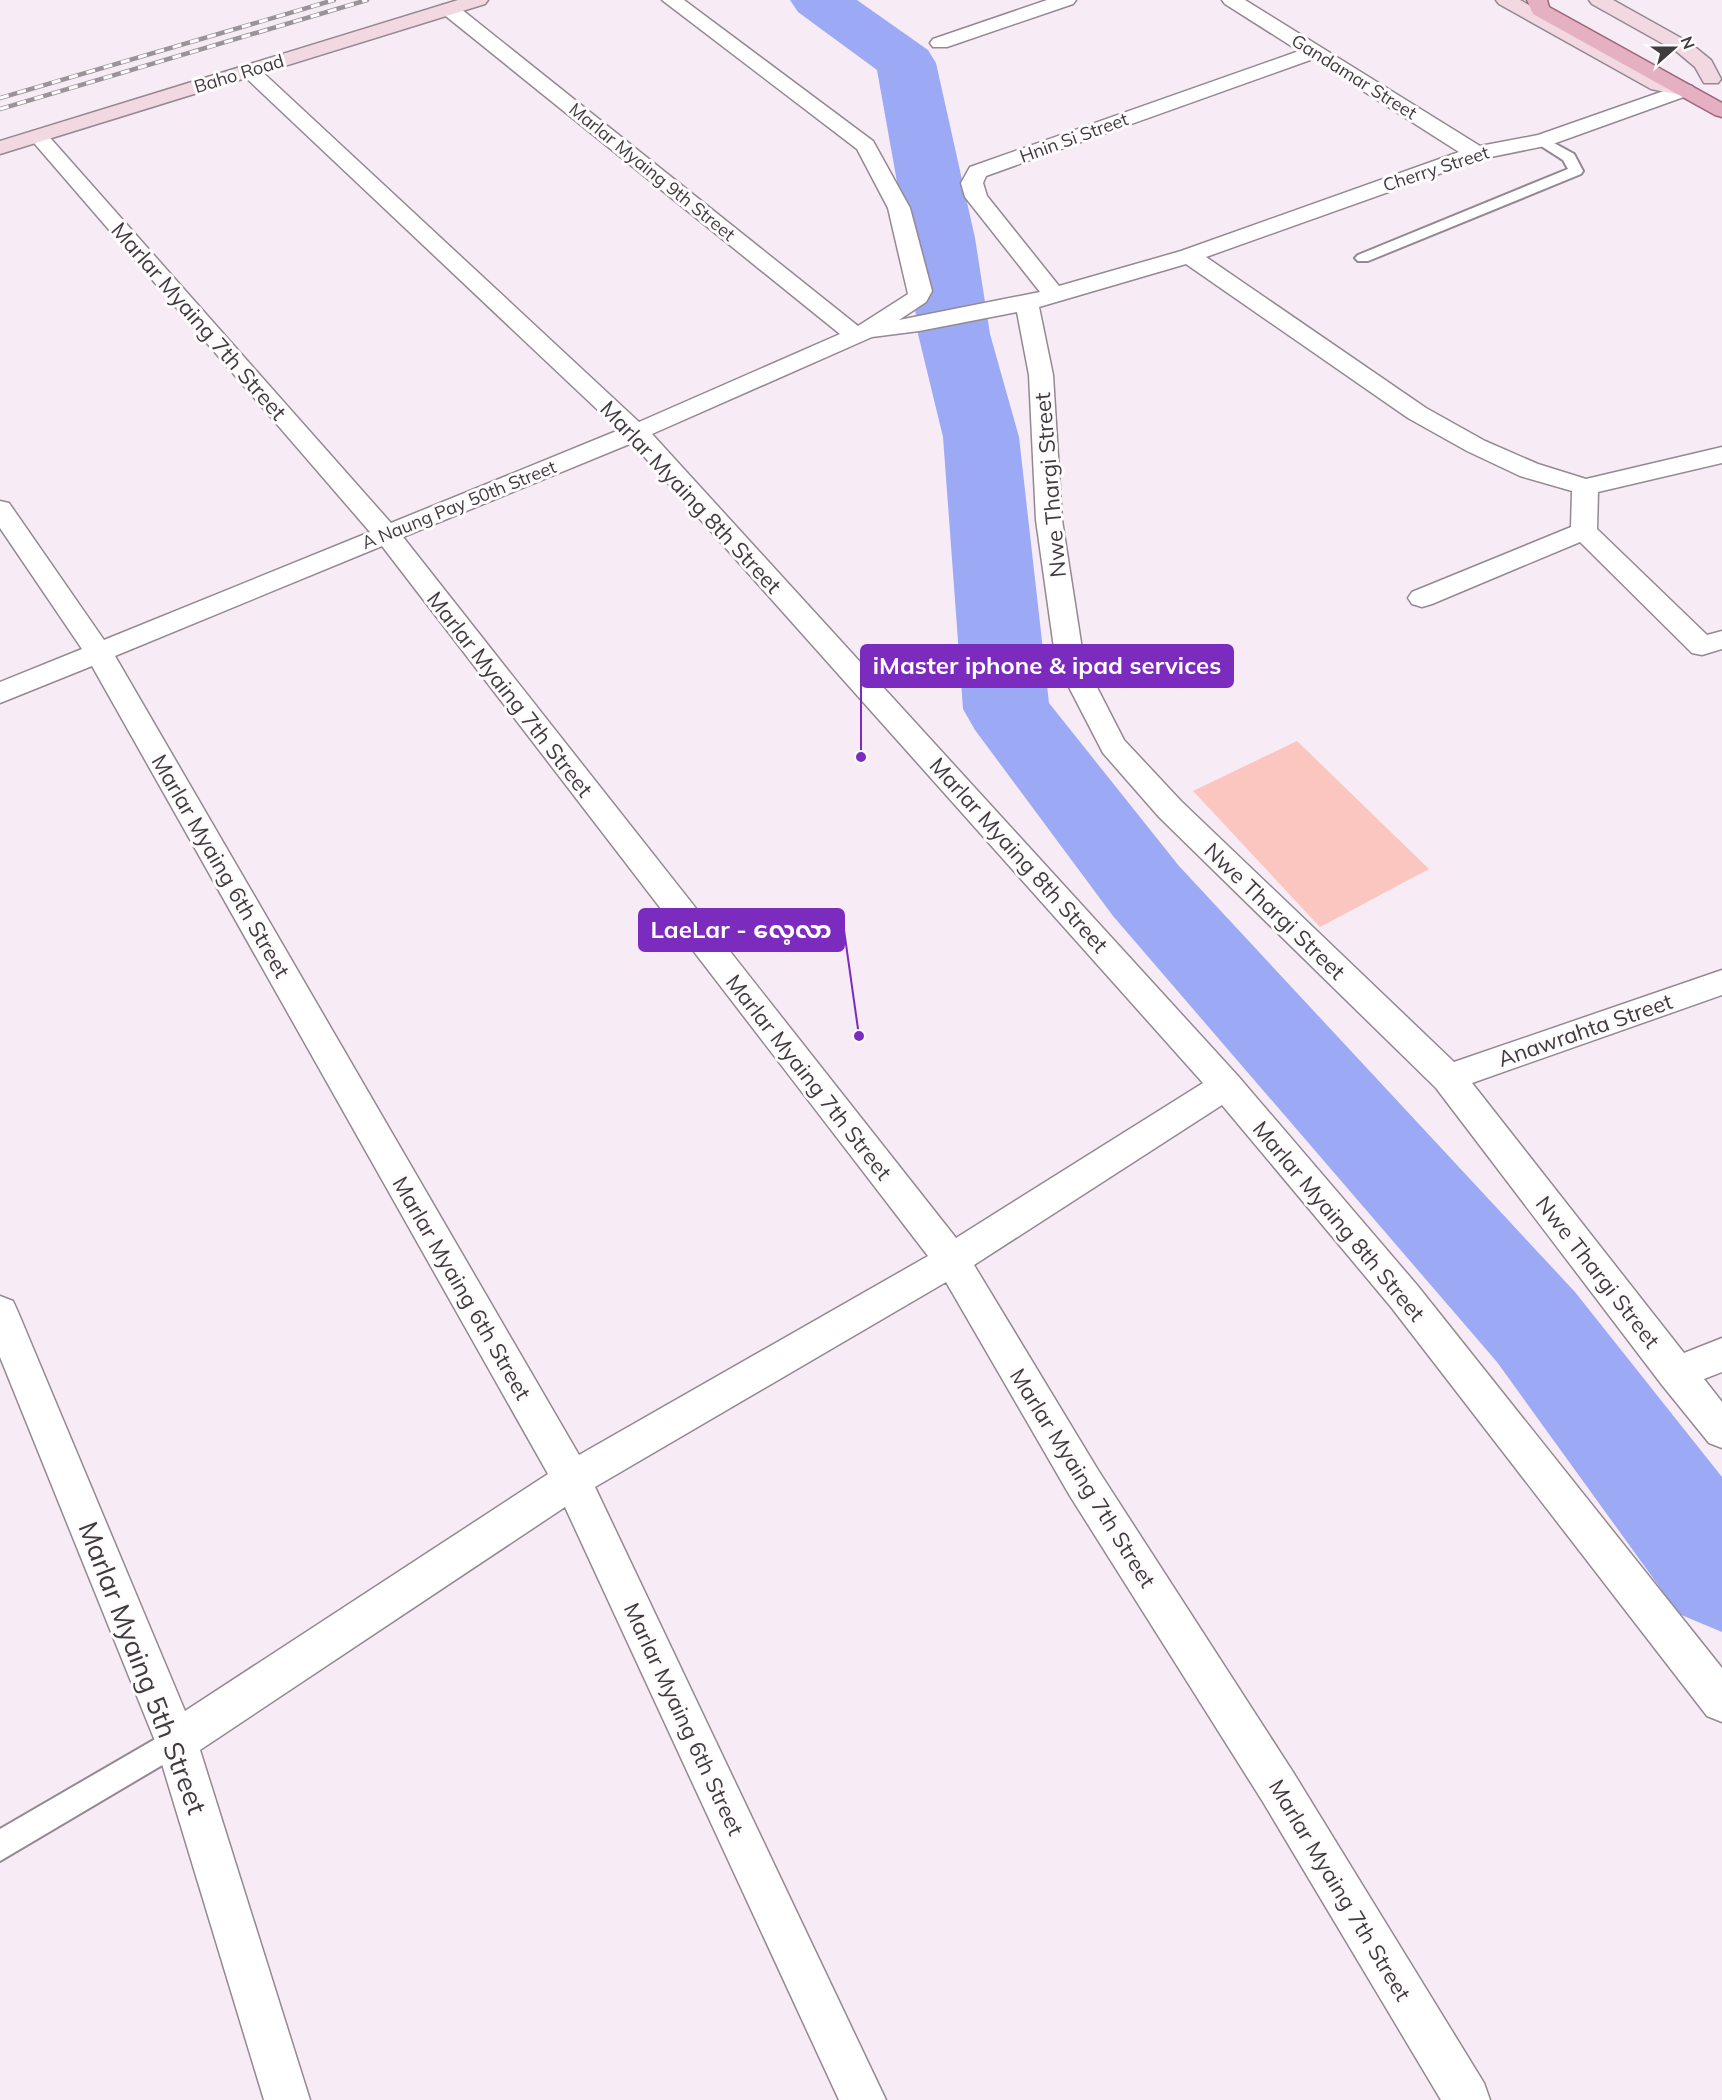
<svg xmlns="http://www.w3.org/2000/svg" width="1722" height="2100" viewBox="0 0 1722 2100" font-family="Mulish,'Noto Sans Myanmar',sans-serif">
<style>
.green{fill:#fac6bf}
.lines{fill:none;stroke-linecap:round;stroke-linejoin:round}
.river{fill:#9caaf5;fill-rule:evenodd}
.lane-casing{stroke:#948992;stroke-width:4}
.street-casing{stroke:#948992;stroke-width:3}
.secondary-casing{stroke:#948992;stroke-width:3}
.primary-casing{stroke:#a0657a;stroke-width:3}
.lane{fill:#fff;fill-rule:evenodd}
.street{fill:#fff;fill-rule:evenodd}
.secondary{fill:#f2d8e0;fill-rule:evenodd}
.primary{fill:#e5b0c2;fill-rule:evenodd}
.rail-casing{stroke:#9b939a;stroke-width:4.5}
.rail{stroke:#fffcfe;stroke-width:3;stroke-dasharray:9;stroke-linecap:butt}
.labels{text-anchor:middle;stroke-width:6;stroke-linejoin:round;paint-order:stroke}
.far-street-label{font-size:18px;fill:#403b3f;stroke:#fffcfe}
.street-label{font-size:22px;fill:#403b3f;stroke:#fffcfe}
.near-street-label{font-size:27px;fill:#403b3f;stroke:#fffcfe}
.leader{fill:none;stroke:#7b2cbf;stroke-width:2}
.callout-dot{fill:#7b2cbf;stroke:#fffcfe;stroke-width:2}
.callout{fill:#7b2cbf;stroke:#7b2cbf;stroke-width:2}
.callout-label{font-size:24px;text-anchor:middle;font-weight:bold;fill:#fff}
</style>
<rect width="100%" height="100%" fill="#f7ecf5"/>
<path class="green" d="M1297 741 1429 869 1320 927 1193 791Z"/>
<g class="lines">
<path class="river" d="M790 0H857L928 50 936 63 975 238 990 334 1019 437 1049 703 1179 866 1575 1292 1722 1477V1632L1679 1614 1497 1362 1113 916 975 730 963 709 943 437 918 334 907 238 877 70 798 12Z"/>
<g class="lane-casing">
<path id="lane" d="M1543 137 1574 154 1583 171 1581 174 1368 261H1358L1355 258 1358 255 1568 169 1563 160 1538 144 1536 141 1538 138Z
M176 1727 186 1731 190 1741 186 1751 0 1861V1829Z"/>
</g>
<g class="street-casing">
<path id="street" d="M662 0H684L873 141 910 208 932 291 926 302 899 320 1040 292 965 197 961 183 970 167 1299 51 1225 4 1222 0H1245L1480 146 1538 135 1678 86H1692L1695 90 1692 94 1550 145 1481 159 1206 257 1426 408 1485 441 1538 464 1586 479 1722 447V463L1598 492 1597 529 1707 635 1722 631V649L1702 655 1692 653 1580 542 1432 604 1422 607 1412 604 1408 598 1412 592 1571 527 1572 491 1520 476 1467 451 1408 418 1186 264 1039 307 1053 375 1062 520 1084 662 1124 740 1181 801 1454 1062 1722 970V995L1472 1083 1684 1353 1722 1338V1372L1704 1379 1722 1402V1448L1709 1443 1662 1385 1436 1088 1159 817 1103 753 1056 662 1036 520 1029 375 1017 312 919 331 872 337 652 434 1238 1076 1417 1285 1722 1668V1722L1707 1716 1391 1307 1222 1105 974 1265 1098 1470 1293 1772 1484 2083 1490 2100H1441L1263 1802 1070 1496 946 1282 595 1487 886 2100H839L565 1507 200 1750 310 2100H264L155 1741 0 1357V1296L13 1301 18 1312 185 1711 548 1474 92 666 0 703V682L82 649 0 528V501L9 503 104 640 370 532 28 136 31 132 38 130 45 132 391 523 619 430 243 75 240 71 243 67H257L639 422 840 334 442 13 439 9 442 5H456L858 326 908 294 888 208 857 149ZM1313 59 1459 152 1181 251 1059 286 987 196 983 183 986 176ZM632 443 1203 1083 956 1238 403 537ZM382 546 928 1256 579 1455 115 656Z
M1047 0H1076L1073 4 947 47H933L930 43 933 39Z"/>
</g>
<g class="secondary-casing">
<path id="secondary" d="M458 0H488L485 4 0 154V141Z
M1496 0H1520L1664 80 1692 86 1695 90 1692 94 1685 96 1651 89 1499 4Z
M1589 0H1613L1690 43 1711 60 1721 79 1718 83H1704L1695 67 1676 51 1592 4Z"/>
</g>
<g class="primary-casing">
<path id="primary" d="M1527 0H1547L1549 7 1722 103V117L1715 115 1533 14Z"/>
</g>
<use href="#lane" class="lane"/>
<use href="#street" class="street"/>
<use href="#secondary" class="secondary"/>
<use href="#primary" class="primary"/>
<g class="rail-casing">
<path id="rail" d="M0 98 334 0
M0 109 367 0"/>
</g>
<use href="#rail" class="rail"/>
</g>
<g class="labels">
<g class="far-street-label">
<text transform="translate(239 74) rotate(-17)" y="6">Baho Road</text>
<text transform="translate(1354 77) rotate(32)" y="6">Gandamar Street</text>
<text transform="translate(1074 138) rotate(-20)" y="6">Hnin Si Street</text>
<text transform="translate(1436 169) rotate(-18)" y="6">Cherry Street</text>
<text transform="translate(652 172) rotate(39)" y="6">Marlar Myaing 9th Street</text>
<text transform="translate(459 505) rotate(-22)" y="6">A Naung Pay 50th Street</text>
</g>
<g class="street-label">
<text transform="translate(199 321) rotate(49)" y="8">Marlar Myaing 7th Street</text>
<text transform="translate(1050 485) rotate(-95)" y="8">Nwe Thargi Street</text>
<text transform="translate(691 497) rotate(47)" y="8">Marlar Myaing 8th Street</text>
<text transform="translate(510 694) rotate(52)" y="8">Marlar Myaing 7th Street</text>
<text transform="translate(1019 855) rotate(48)" y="8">Marlar Myaing 8th Street</text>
<text transform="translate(221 866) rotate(60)" y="8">Marlar Myaing 6th Street</text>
<text transform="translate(1275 911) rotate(44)" y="8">Nwe Thargi Street</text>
<text transform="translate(1585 1030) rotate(-19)" y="8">Anawrahta Street</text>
<text transform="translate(809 1077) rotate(52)" y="8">Marlar Myaing 7th Street</text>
<text transform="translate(1339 1221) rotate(50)" y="8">Marlar Myaing 8th Street</text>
<text transform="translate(1598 1272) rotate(52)" y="8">Nwe Thargi Street</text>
<text transform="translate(462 1288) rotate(60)" y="8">Marlar Myaing 6th Street</text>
<text transform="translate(1083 1478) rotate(58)" y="8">Marlar Myaing 7th Street</text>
<text transform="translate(684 1719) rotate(65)" y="8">Marlar Myaing 6th Street</text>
<text transform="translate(1340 1890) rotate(59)" y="8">Marlar Myaing 7th Street</text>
</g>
<g class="near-street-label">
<text transform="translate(142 1668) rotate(69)" y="9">Marlar Myaing 5th Street</text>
</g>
</g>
<path class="leader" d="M861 757L861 666M859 1036L844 930"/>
<g class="callout-dot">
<circle cx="861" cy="757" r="6"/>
<circle cx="859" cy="1036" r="6"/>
</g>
<g class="callout">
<rect x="861" y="645" width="372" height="42" rx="6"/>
<rect x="639" y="909" width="205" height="42" rx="6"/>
</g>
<g class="callout-label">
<text x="1047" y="674">iMaster iphone &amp; ipad services</text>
<text x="741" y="938">LaeLar - လေ့လာ</text>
</g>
<g transform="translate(1674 48) rotate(69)" stroke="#fffcfe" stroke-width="4.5" paint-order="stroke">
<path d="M0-4.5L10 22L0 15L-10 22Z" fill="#403b3f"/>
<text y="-9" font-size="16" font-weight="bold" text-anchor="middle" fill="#403b3f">N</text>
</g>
</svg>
